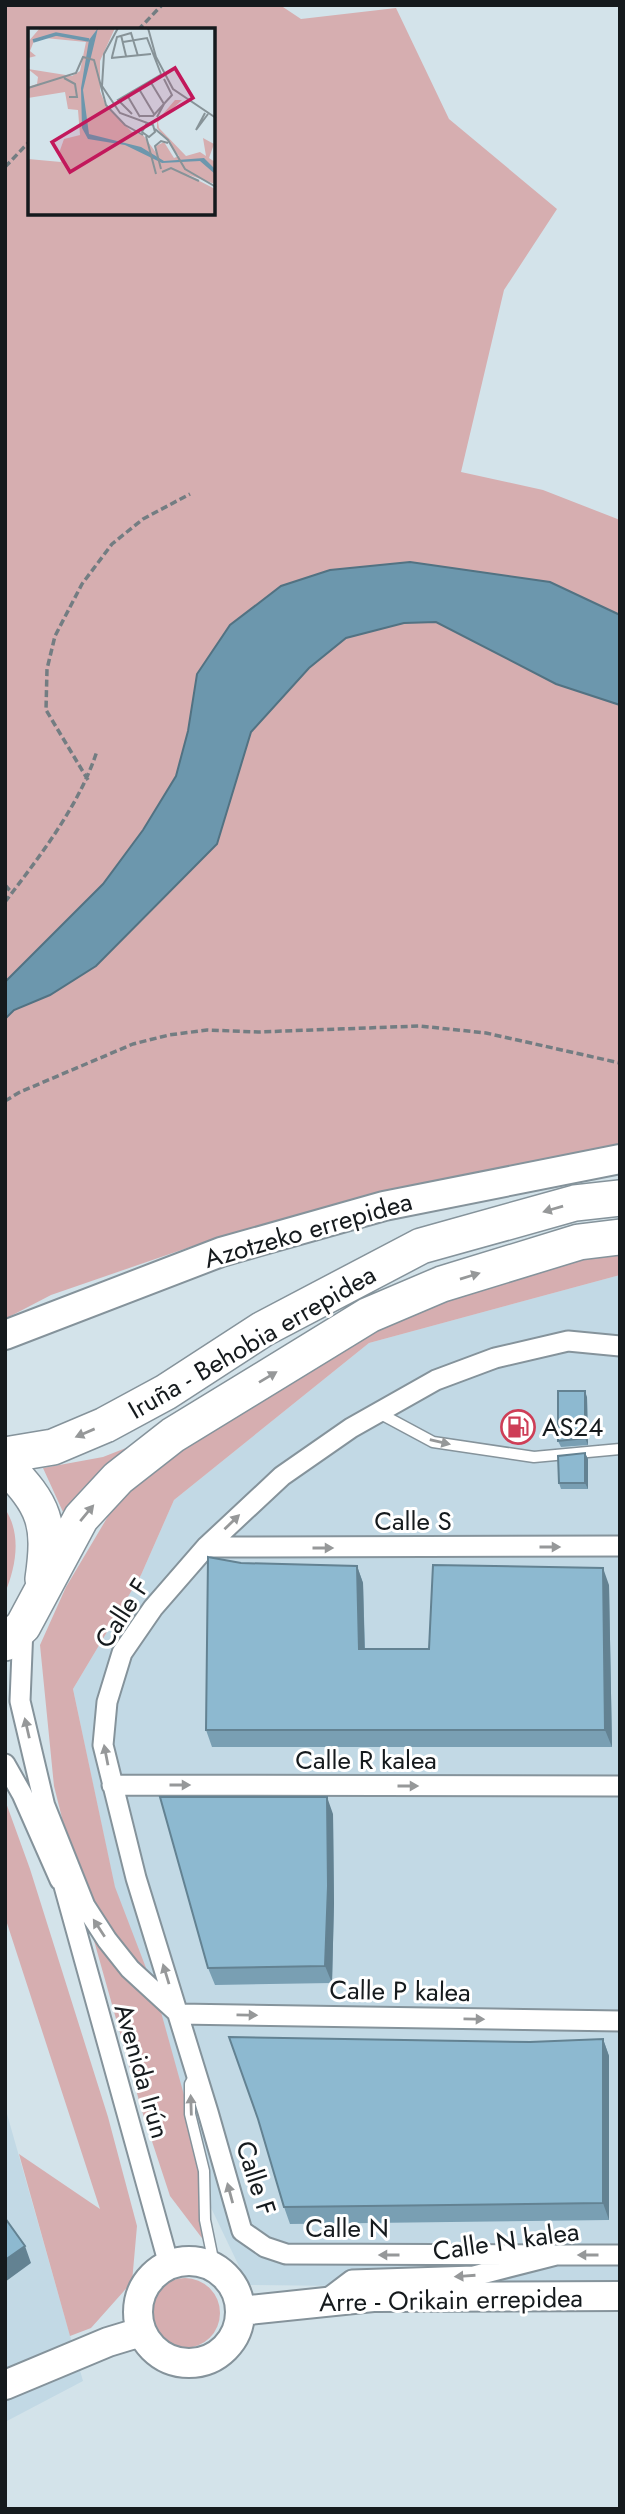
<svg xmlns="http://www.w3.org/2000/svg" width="625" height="2514" viewBox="0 0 625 2514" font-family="Jost,sans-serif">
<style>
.built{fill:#c2d9e5}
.green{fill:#d6aeb0;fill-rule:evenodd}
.water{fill:#6c97ad;stroke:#527282;stroke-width:2}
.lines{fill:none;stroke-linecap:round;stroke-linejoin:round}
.lane-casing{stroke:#85939b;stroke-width:13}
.street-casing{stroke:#85939b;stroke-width:23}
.secondary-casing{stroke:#85939b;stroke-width:32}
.highway-casing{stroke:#85939b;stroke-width:38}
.path{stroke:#737d82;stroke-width:3.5;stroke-dasharray:7 3.5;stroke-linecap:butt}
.lane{stroke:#fff;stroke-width:10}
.street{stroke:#fff;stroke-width:19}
.secondary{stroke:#fff;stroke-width:28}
.highway{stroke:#fff;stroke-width:35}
.wall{fill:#799fb3}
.shaded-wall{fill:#638292}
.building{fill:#8db9d0;stroke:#638292;stroke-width:2}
.oneway{fill:#969899}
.labels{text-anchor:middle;stroke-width:6;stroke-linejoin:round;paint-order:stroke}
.street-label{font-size:26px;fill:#151a1d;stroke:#fff}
.poi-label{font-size:26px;fill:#151a1d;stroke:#fff;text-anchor:start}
.inset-river{fill:none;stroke:#6c97ad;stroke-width:3.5}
.inset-road{fill:none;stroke:#879398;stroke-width:2}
.view{fill:#c2185b;fill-opacity:0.15;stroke:#c2185b;stroke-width:3.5}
.inset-edge{fill:none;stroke:#151a1d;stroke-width:3.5}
</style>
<rect width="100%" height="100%" fill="#d3e3ea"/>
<path class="built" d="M620 1275V2289L248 2285 159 2099 73 1689 141 1575 174 1500 369 1343Z
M5 2107 83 2381 5 2422Z"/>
<path class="green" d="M5 5H280L301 19 396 8 449 119 557 209 504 290 461 472 543 490 620 520V1153L193 1246 51 1295 5 1319ZM30 30H214V214H30Z
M620 1251V1275L369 1343 174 1500 141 1575 73 1689 115 1887 156 1994 202 2160 211 2250 170 2196 142 2111 82 1898 54 1786 40 1645 66 1587 126 1486 206 1428 370 1332 548 1258Z
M131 1446 82 1489 63 1512 43 1468 103 1457Z
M5 1509C22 1534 16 1567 5 1593Z
M5 1800 30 1869 108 2117 137 2226 132 2282 91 2328 70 2336 19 2154 100 2209 5 1917Z
M150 2313a35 35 0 1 1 70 0a35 35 0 1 1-70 0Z"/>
<path class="water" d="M410 562 550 582 620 615V705L556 684 436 622 404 623 346 638 309 668 251 732 217 844 96 966 50 995 14 1010 5 1019V982L103 884 143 830 176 776 188 731 197 674 230 625 281 586 330 570Z"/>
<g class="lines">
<g class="lane-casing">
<path id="lane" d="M379 1413 433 1442 534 1457 620 1449
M194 2077 190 2084V2114L204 2171 205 2220 215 2269"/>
</g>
<g class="street-casing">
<path id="street" d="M206 1547 620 1546
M23 1627 20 1701 46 1811
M5 1764 22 1794 60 1880
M112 1785 620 1786
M43 1801 85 1906 107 1940 130 1969 179 2014 620 2021
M59 1868 169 2265
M556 2255 286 2254 265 2247 242 2231 208 2112 136 1878 103 1745 107 1702 122 1653 153 1608 206 1547 282 1476 351 1428 436 1380 495 1358 568 1341 620 1346
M323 2302 352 2280 474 2276 556 2255H620"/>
</g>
<g class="secondary-casing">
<path id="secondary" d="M5 1335 221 1252 384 1206 620 1159
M138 2312a51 51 0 1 1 102 0a51 51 0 1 1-102 0Z
M240 2311 373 2297 620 2296
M5 2385 108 2342 141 2332"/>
</g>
<g class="highway-casing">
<path id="highway" d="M5 1455 53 1447 105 1425 166 1392 263 1329 421 1246 575 1203 620 1198
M5 1465C45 1506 51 1523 43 1579
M5 1643 23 1626 81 1518 118 1478 173 1435 369 1315 442 1284 579 1242 620 1237"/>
</g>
<path class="path" d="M138 30 162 5
M5 167 30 141
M88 780 46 710 47 669 55 636 82 584 112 544 143 519 190 494
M5 885 12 893
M5 902C40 856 79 806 97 751
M5 1101 20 1092 133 1044 169 1035 207 1030 258 1032 420 1026 486 1033 620 1063"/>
<use href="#lane" class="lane"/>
<use href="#street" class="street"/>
<use href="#secondary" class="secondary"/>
<use href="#highway" class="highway"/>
</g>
<path class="wall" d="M587 1397 588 1445 561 1447 558 1441Z
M585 1453 588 1459V1489H561L559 1483Z
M241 1563 357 1566 363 1583 365 1649H429L609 1585 612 1747H212L206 1730Z
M333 1814 334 1903 332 1983 215 1985 208 1968Z
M603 2039 609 2056V2220L290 2224 284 2207 530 2042Z"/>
<path class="shaded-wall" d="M585 1391 587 1397 588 1445 585 1438Z
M585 1453 588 1459V1489L585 1483Z
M357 1566 363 1583 365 1666 359 1649Z
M603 1568 609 1585 612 1747 605 1730Z
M327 1797 333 1814 334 1903 332 1983 325 1966Z
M603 2039 609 2056V2220L603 2203Z
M25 2246 31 2263 5 2282V2260Z"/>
<path class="building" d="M558 1391H585V1438L558 1441Z
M585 1453V1483H559L558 1456Z
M208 1557 241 1563 357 1566 359 1649H429L433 1565 603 1568 605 1730H206Z
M160 1797H327L328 1886 325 1966 208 1968Z
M229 2037 530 2042 603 2039V2203L284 2207 258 2119Z
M5 2218 25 2246 5 2260Z"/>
<defs><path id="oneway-solid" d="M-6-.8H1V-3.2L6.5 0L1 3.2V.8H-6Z" transform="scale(1.75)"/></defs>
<g class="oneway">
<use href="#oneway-solid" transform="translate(553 1209) rotate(164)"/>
<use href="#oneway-solid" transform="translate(470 1276) rotate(-17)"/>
<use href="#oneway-solid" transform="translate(268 1377) rotate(-31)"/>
<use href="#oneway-solid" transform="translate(85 1433) rotate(157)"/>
<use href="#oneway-solid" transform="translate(440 1442) rotate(13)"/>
<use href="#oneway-solid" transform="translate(87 1513) rotate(-50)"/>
<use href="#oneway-solid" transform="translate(232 1522) rotate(-44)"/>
<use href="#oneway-solid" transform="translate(550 1547)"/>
<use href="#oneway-solid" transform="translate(323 1548)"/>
<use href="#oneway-solid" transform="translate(27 1728) rotate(-103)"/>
<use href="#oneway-solid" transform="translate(106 1755) rotate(-101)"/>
<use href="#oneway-solid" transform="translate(180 1785)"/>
<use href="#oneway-solid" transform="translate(408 1786)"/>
<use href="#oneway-solid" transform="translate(99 1928) rotate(-123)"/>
<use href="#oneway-solid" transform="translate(166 1974) rotate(-107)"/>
<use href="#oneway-solid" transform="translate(247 2015) rotate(1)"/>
<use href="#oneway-solid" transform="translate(474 2019) rotate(1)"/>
<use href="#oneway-solid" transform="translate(191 2105) rotate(-92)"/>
<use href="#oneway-solid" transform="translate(230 2193) rotate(-105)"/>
<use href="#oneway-solid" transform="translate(389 2255) rotate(180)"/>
<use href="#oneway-solid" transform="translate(588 2255) rotate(-180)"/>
<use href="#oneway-solid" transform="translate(465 2276) rotate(176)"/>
</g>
<defs>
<g id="fuel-ring" transform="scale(1.75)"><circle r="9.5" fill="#fff" stroke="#ce3e57" stroke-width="1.5"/><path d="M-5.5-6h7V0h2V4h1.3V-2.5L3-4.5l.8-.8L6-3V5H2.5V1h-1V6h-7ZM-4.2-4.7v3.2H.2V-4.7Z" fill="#ce3e57"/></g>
</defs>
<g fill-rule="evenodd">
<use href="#fuel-ring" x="518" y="1427"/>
</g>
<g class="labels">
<g class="street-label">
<text transform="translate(308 1230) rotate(-16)" y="9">Azotzeko errepidea</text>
<text transform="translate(252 1342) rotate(-30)" y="9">Iruña - Behobia errepidea</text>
<text x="413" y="1530">Calle S</text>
<text transform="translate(122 1613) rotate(-57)" y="9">Calle F</text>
<text x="366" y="1769">Calle R kalea</text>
<text transform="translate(400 1991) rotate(1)" y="9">Calle P kalea</text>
<text transform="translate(142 2071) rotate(74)" y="9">Avenida Irún</text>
<text transform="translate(256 2178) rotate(72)" y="9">Calle F</text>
<text x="347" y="2237">Calle N</text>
<text transform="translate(506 2241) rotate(-8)" y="9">Calle N kalea</text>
<text transform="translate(451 2300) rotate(-1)" y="9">Arre - Orikain errepidea</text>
</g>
<g class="poi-label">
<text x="542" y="1436">AS24</text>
</g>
</g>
<g transform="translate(28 28)">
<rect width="187" height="187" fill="#d3e3ea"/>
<path d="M12 0H87L72 33V63L78 78 104 104 115 107 129 126 128 118 136 114 146 130 151 128 129 100V93L147 72H154L130 94 131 100 158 128 172 124 178 128 175 110 186 116 181 130 187 134V156L158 146 187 161V187H0V131L33 134 31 125 36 111 52 107 50 82 40 81 37 64 0 70V59L9 56 10 49 0 41 44 48 52 43 58 14 17 10 6 13 2 23 8 28 0 30V14Z" fill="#d6aeb0"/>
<path d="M70 0 55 62 61 106 113 119 136 133 176 130 186 140 187 146 172 133 134 135 97 117 60 111 54 100 53 60 61 12Z" fill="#6c97ad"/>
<path class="inset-river" d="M5 13 28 6 61 12"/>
<path class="inset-road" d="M90 0 76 26 74 58 92 85 125 97 127 104 121 109 114 104 119 95M120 0 128 29 145 61 188 90M93 7 98 28M95 14 119 10 133 46M84 29 89 9 103 5 110 28M83 30 123 26M36 50 47 56 49 69H41M122 53 136 76 129 89M0 60 48 45 55 29 66 32 78 77 97 97 115 107M111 61 126 86M99 67 112 89M177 85 168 102 180 86M104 86 90 72 134 46M111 88H125L144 67 136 51M127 101 140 112 157 141 188 159M118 108 128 146M133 141 127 118 133 113 140 115M134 144 143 140 171 153"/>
<path class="view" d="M147 40 165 70 42 144 24 114Z"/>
<rect width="187" height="187" class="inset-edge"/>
</g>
<rect width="625" height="2514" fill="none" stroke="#151a1d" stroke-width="14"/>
</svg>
